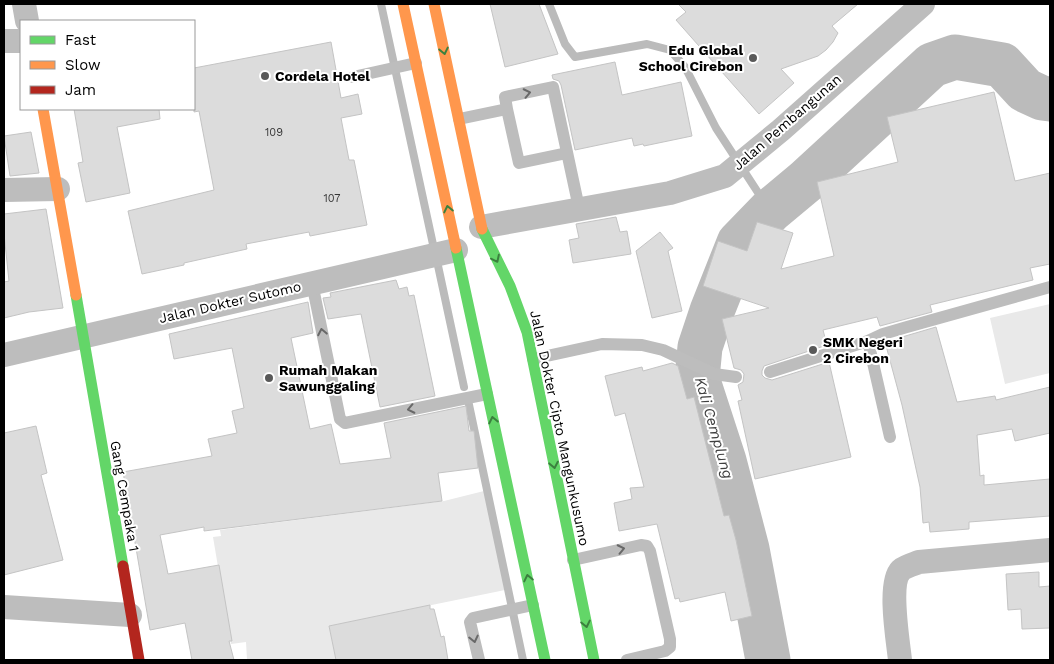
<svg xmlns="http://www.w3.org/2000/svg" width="1054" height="664" viewBox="0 0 1054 664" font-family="'Work Sans',sans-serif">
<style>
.green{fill:#e9e9e9}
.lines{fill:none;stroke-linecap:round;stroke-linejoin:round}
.stream{stroke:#bbb;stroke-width:8}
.river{stroke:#bbb;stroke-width:45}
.building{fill:#dcdcdc;stroke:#c4c4c4}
.lane{stroke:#bdbdbd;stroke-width:12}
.street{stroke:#bdbdbd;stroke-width:24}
.fast{stroke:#63d668;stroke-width:11}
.slow{stroke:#ff974d;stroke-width:11}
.jam{stroke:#b3261e;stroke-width:11}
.oneway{stroke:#3b803e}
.oneway2{stroke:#686868}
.poi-dot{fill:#595959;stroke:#fff;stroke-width:2}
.labels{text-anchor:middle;stroke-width:4;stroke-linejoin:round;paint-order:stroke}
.number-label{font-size:11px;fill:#373737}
.poi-label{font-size:14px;font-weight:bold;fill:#000;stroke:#fff;text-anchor:start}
.street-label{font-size:14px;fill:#000;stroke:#fff}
.water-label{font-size:15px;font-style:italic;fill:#3f3f3f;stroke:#fff}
</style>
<rect width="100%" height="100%" fill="#fff"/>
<path class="green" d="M1050 304V373L1005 384 990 318Z
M484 491 505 590 329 626 336 660H247L246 642 231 644 213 537 221 536 220 530 444 501Z"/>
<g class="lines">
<path class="stream" d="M381 4 434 249
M549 4 565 44 575 57 647 44 670 50 685 67 716 128 770 211
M437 261 464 387
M468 400 523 660"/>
<path class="river" d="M768 660 747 549 724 461 697 378 700 347 712 311 739 243 770 211 806 181 932 65 955 57 1002 65 1025 90 1042 98 1050 99"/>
</g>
<path class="building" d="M490 4H539L558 54 505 67Z
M678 4H858L832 26 838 33 833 42 826 50 818 56 781 69 794 83 759 114 676 20 686 12Z
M331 42 341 98 358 94 362 114 341 118 349 160H354L367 225 310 236 309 232 246 244 247 249 184 263V265L142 274 128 211 214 190 199 111 194 112V68Z
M615 62 622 95 681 82 692 136 644 146 643 144 634 146 632 138 575 150 561 85 559 81 553 79 552 75Z
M994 92 1015 181 1050 173V264L1030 268 1033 280 930 305 932 312 880 326 877 317 823 330 827 345 764 366 762 371V375L765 378 772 380 829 362 851 457 755 479 738 401 742 400 738 385 743 382 744 374 741 370 734 368 722 319 769 308 703 286 718 241 747 251 757 222 793 233 781 269 834 256 817 182 898 162 887 117Z
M74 109H159L160 119 117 127 130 193 86 202 78 163 83 162Z
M31 132 39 173 10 176 4 136Z
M46 209 63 308 29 312 4 318V282L9 281 4 234V214Z
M616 217 620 232 627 231 631 254 573 263 569 240 579 238 576 224Z
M660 232 673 248 668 251 682 311 652 318 636 251Z
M396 280 399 289 407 287 409 296 414 295 435 396 380 407 361 314 328 319 323 298 331 297 330 293Z
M308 302 313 333 291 338 310 429 331 424 340 464 391 458 384 423 466 406 469 431H474L478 468 438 473 442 501 204 531V527L160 535 168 574 219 565 232 641H229L234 660H192L185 623 150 630 123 472 212 456 208 439 237 433 232 411 244 408 232 348 174 359 169 334Z
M936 327 957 402 995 396 996 400 1050 387V433L1015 441 1012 429 977 435 980 476 984 475V485L1050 479V516L969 522V529L930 532 929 522 923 523 920 487 902 405 885 342Z
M672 363 678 366 687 399 694 397 724 516 729 515 736 540 752 616 731 621 725 592 680 602 679 598 675 599 657 524 619 531 614 503 632 499 630 488 644 487 625 413 615 416 605 376 642 367 643 371Z
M36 426 47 473 41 475 63 560 4 575V433Z
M1039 572V587L1050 586V628L1022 629 1021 609 1008 610 1006 574Z
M430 605V609H434L441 637 444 636 448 660H336L329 626Z"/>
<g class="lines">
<path class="lane" d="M353 77 416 63
M507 109 519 163 567 153
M459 119 507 109 505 97 553 87 579 208
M312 283 340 419 345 423 487 394
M868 341 883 334 907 327 1050 287
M533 359 602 344 642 345 663 350 714 374 736 377
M770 372 868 341 890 437
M573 560 641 545 647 546 650 551 670 639V647L665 651 627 660
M479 660 470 622 473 618 533 605"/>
<path class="street" d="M24 4 27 21
M4 41H21
M4 190 58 189
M481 227 670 193 725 176 781 130 923 4
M4 355 456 250
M4 607 130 615
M900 660C898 641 888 583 901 570 906 566 914 564 919 562L1050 550"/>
<path class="fast" d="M482 229 510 286 527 332 594 660
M456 248 545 660
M76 295 123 566"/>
<path class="slow" d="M403 4 456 248
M434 4 482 229
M43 109 76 295"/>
<path class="jam" d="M123 566 139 660"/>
</g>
<defs><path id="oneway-chevron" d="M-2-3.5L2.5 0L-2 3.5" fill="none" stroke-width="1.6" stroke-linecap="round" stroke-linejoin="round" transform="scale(1.25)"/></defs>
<g class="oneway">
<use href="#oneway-chevron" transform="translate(444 51) rotate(78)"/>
<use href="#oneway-chevron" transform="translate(448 209) rotate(-102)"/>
<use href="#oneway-chevron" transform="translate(496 259) rotate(64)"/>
<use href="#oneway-chevron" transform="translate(493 420) rotate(-102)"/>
<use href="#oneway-chevron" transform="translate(554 465) rotate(79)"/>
<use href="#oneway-chevron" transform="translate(528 578) rotate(-102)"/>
<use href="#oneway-chevron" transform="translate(586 624) rotate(78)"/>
</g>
<g class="oneway2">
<use href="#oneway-chevron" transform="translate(527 93) rotate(-12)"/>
<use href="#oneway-chevron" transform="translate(322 332) rotate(-101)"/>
<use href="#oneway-chevron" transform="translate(411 409) rotate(168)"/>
<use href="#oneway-chevron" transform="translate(621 549) rotate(-12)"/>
<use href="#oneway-chevron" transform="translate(474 639) rotate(77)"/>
</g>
<g class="poi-dot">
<circle cx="753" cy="58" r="5"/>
<circle cx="265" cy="76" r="5"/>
<circle cx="813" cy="350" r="5"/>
<circle cx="269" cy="378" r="5"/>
</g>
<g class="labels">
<g class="number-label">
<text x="274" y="136">109</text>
<text x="332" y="202">107</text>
</g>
<g class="poi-label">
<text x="743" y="55" text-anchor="end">Edu Global<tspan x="743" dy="16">School Cirebon</tspan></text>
<text x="275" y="81">Cordela Hotel</text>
<text x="823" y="347">SMK Negeri<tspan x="823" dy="16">2 Cirebon</tspan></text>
<text x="279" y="375">Rumah Makan<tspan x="279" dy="16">Sawunggaling</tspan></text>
</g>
<g class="street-label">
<text transform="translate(787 122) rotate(-41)" y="5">Jalan Pembangunan</text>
<text transform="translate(230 302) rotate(-13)" y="5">Jalan Dokter Sutomo</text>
<text transform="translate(560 428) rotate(78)" y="5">Jalan Dokter Cipto Mangunkusumo</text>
<text transform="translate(125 496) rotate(80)" y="5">Gang Cempaka 1</text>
</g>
<g class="water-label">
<text transform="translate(714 428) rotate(74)" y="5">Kali Cemplung</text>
</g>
</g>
<rect width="1054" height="664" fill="none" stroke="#000000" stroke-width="10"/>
<rect x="20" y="20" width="175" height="90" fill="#ffffff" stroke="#999999"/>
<rect x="30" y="36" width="25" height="8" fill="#63d668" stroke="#999999"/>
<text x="65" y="45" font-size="15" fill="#000000">Fast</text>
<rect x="30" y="61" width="25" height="8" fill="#ff974d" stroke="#999999"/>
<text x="65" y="70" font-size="15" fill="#000000">Slow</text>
<rect x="30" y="86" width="25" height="8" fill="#b3261e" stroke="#999999"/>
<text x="65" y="95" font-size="15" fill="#000000">Jam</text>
</svg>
